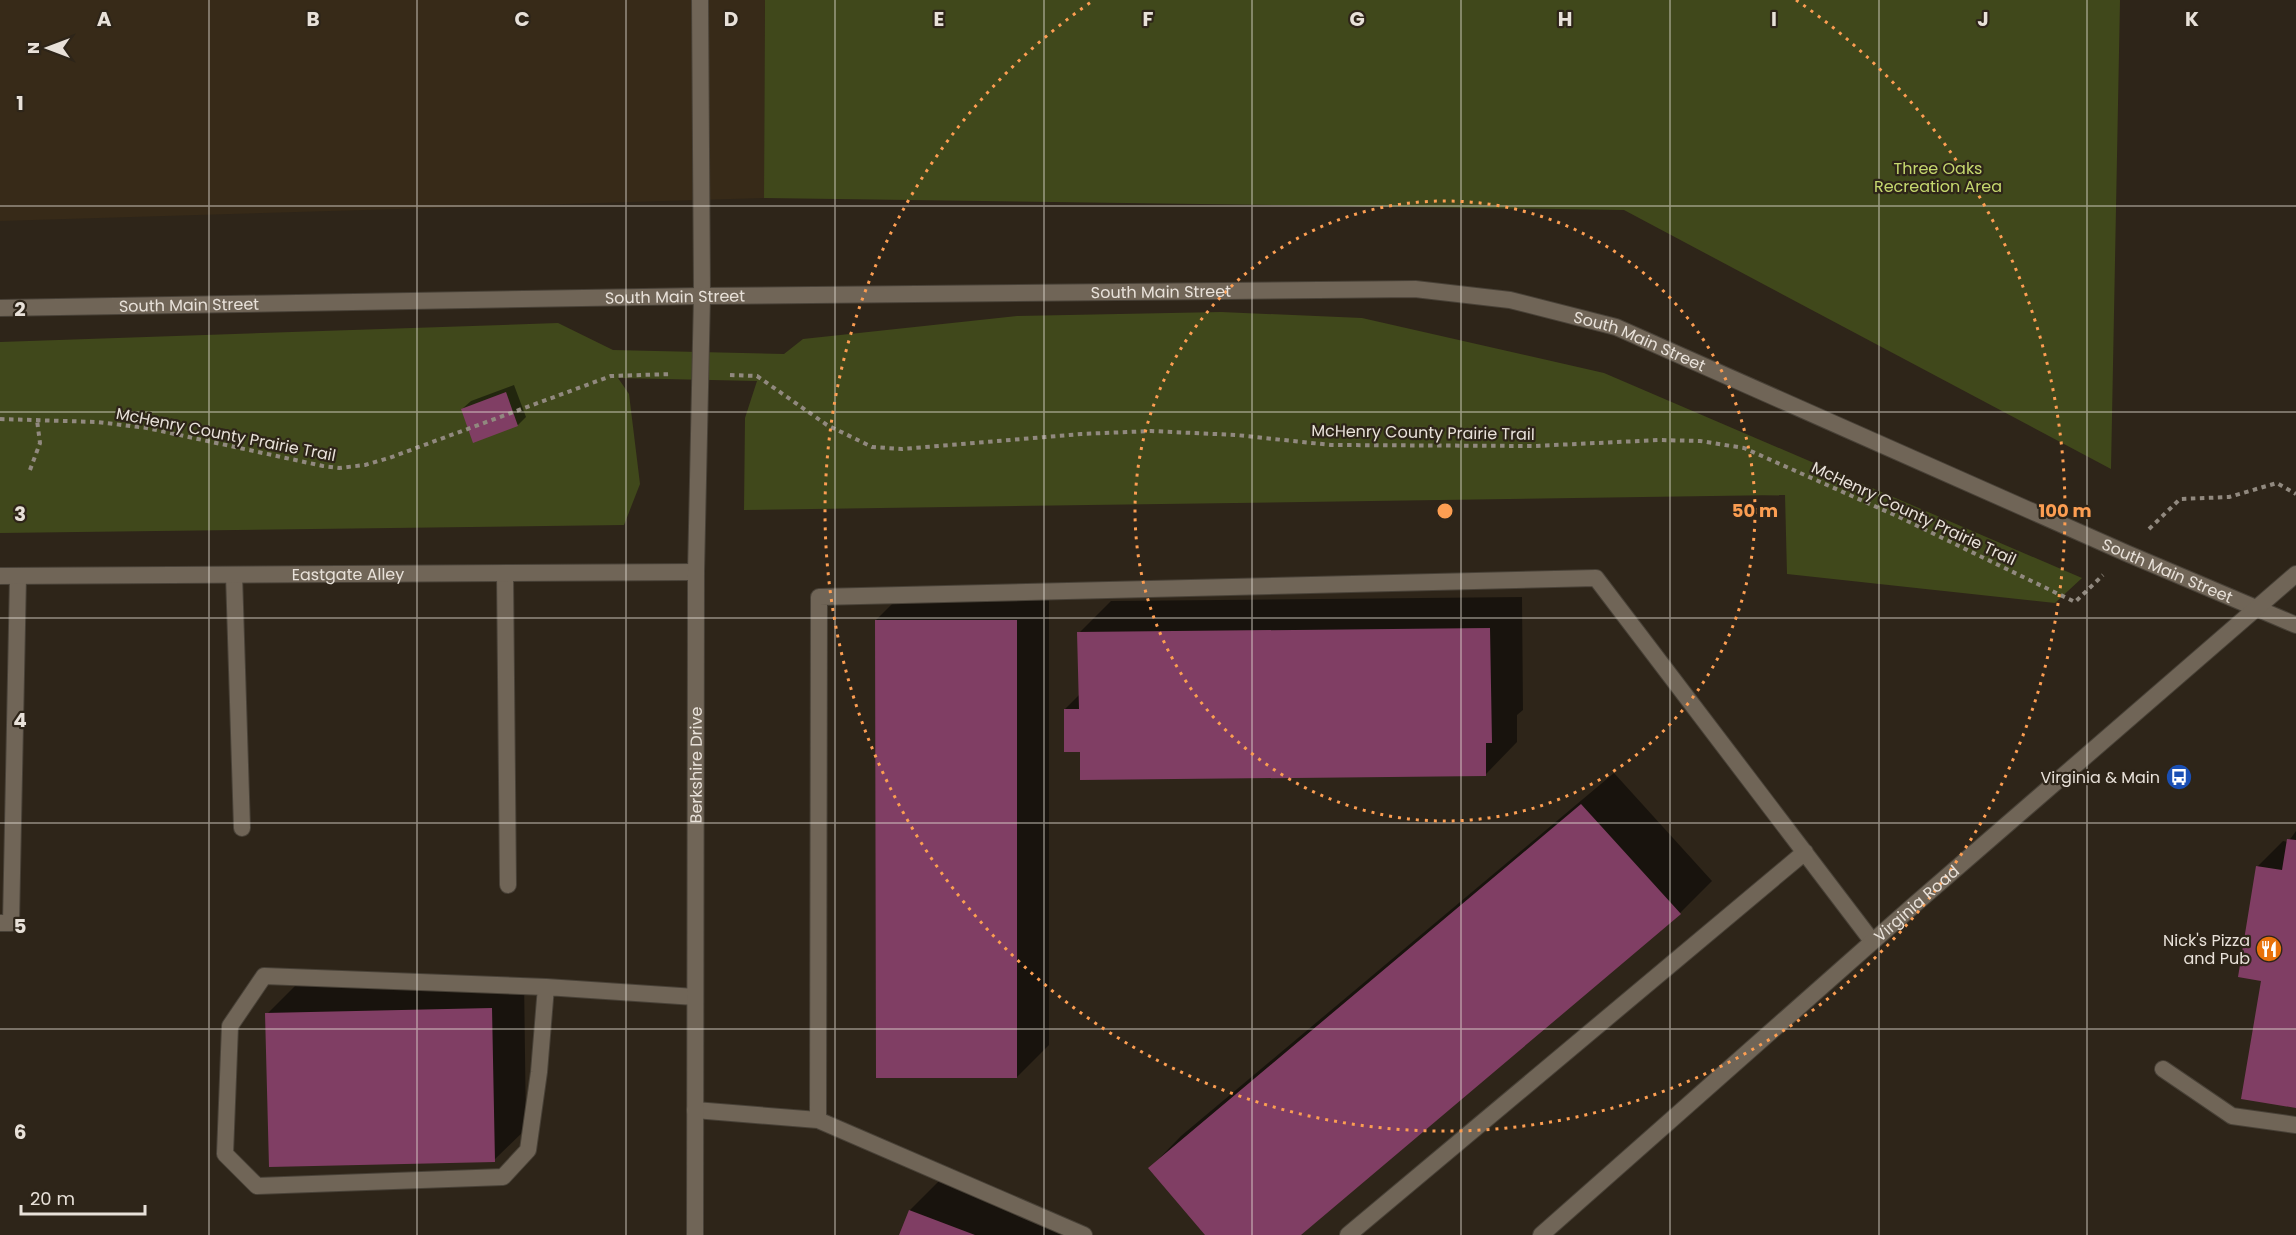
<svg xmlns="http://www.w3.org/2000/svg" width="2296" height="1235" viewBox="0 0 2296 1235" font-family="Poppins,sans-serif">
<style>
.built{fill:#372a18}
.green{fill:#40481b}
.shadow{fill:#0007}
.building{fill:#803e64}
.lines{fill:none;stroke-linecap:round;stroke-linejoin:round}
.service-casing{stroke:#484137;stroke-width:18}
.minor-casing{stroke:#484137;stroke-width:18}
.tertiary-casing{stroke:#484137;stroke-width:18}
.path{stroke:#91897f;stroke-width:4;stroke-dasharray:4.5 4.5;stroke-linecap:butt}
.service{stroke:#706557;stroke-width:16}
.minor{stroke:#706557;stroke-width:16}
.tertiary{stroke:#706557;stroke-width:16}
.grid{fill:none;stroke:#e8e1d9;stroke-width:1.5;stroke-opacity:0.55}
.ring{fill:none;stroke:#fc9e52;stroke-width:3;stroke-dasharray:3 6}
.labels{text-anchor:middle;stroke-width:4.5;stroke-linejoin:round;paint-order:stroke}
.park-label{font-size:16px;fill:#c5d76e;stroke:#2e2519}
.street-label{font-size:16px;fill:#e8e1d9;stroke:#2e2519}
.poi-label{font-size:16px;fill:#e8e1d9;stroke:#2e2519;text-anchor:end}
.grid-label{font-size:20px;text-anchor:middle;font-weight:bold;fill:#e8e1d9;stroke:#2e2519;stroke-width:4.5;stroke-linejoin:round;paint-order:stroke}
.centre{fill:#fc9e52;stroke:#2e2519;stroke-width:3}
.ring-label{font-size:18px;text-anchor:middle;font-weight:bold;fill:#fc9e52;stroke:#2e2519;stroke-width:4.5;stroke-linejoin:round;paint-order:stroke}
</style>
<rect width="100%" height="100%" fill="#2e2519"/>
<path class="built" d="M0 0H765L764 198 0 221Z"/>
<path class="green" d="M765 0H2120L2111 469 1624 210 764 198Z
M1221 312 1362 318 1604 373 2082 578 2055 603 1787 574 1785 495 744 510 745 418 757 381 618 378 629 394 640 484 624 525 0 533V342L558 323 613 350 784 354 803 339 1017 316Z"/>
<path class="shadow" d="M514 385 526 417 518 425 462 409 471 401Z
M908 588H1049V1045L1017 1077 876 620Z
M1522 597 1523 710 1517 715V742L1486 774 1082 751 1065 709 1080 694 1079 633 1111 601Z
M1614 773 1712 881 1680 913 1299 1235H1207L1150 1168 1181 1136Z
M2296 831V1106L2263 980 2258 866 2283 841 2288 842Z
M524 977 526 1129 494 1160 267 1014 299 982Z
M942 1178 1090 1235H901L910 1210Z"/>
<path class="building" d="M506 392 518 426 473 443 461 409Z
M875 620H1017V1078H876Z
M1490 628 1492 743H1486V776L1080 780V752H1064V709H1079L1077 632Z
M1581 804 1681 914 1301 1235H1205L1148 1168Z
M2287 839 2296 840V1108L2241 1099 2261 981 2238 977 2256 866 2282 870Z
M492 1008 495 1162 269 1167 265 1013Z
M909 1210 975 1235H899Z"/>
<g class="lines">
<g class="service-casing">
<path id="service" d="M700 0 702 296
M505 573 508 885
M234 575 242 828
M0 923H11L18 576
M546 987 264 976 230 1026 225 1154 257 1186 503 1177 528 1150 539 1072 546 987 695 997
M2163 1069 2232 1116 2296 1125
M695 1110 818 1120 1084 1235
M818 1120 819 597 1596 578 1872 941
M1348 1235 1805 852"/>
</g>
<g class="minor-casing">
<g id="minor">
<path id="s1" d="M0 576 696 572"/>
</g>
</g>
<g class="tertiary-casing">
<g id="tertiary">
<path id="s2" d="M0 308 702 296 1415 289 1510 300 1616 327 2126 553 2296 625"/>
<path id="s3" d="M695 1235 696 572 702 296"/>
<path id="s4" d="M1541 1235 1914 905 2296 574"/>
</g>
</g>
<path class="path" d="M730 375 757 376 827 425 872 447 902 449 1081 434 1151 431 1236 435 1331 445 1534 446 1660 440 1700 441 1744 448 1899 517 2075 602 2103 575
M0 419 97 422 147 428 323 466 339 468 365 465 389 458 611 376 672 374
M30 470 40 443 37 420
M2149 529 2180 499 2229 497 2277 483 2296 494"/>
<use href="#service" class="service"/>
<use href="#minor" class="minor"/>
<use href="#tertiary" class="tertiary"/>
</g>
<path class="grid" d="M209 0V1235M417 0V1235M626 0V1235M835 0V1235M1044 0V1235M1252 0V1235M1461 0V1235M1670 0V1235M1879 0V1235M2087 0V1235M0 206H2296M0 412H2296M0 618H2296M0 823H2296M0 1029H2296"/>
<g class="ring">
<circle cx="1445" cy="511" r="310"/>
<path d="M1796 0A620 620 0 1 1 1094 0"/>
</g>
<defs>
<g id="bus-disc" transform="scale(1.35)"><circle r="9.5" fill="#1a4fb4" stroke="#2e2519"/><path d="M-5-6H5V4H4V6H2V4H-2V6H-4V4H-5ZM-3.5-4V0h7V-4ZM-3.5 1.2v1.5H-2V1.2ZM2 1.2v1.5H3.5V1.2Z" fill="#fff"/></g>
<g id="restaurant-disc" transform="scale(1.35)"><circle r="9.5" fill="#e8710a" stroke="#2e2519"/><path d="M-5-6h1v4h1v-4h1v4h1v-4h1v5L-1.5 .5V6h-2V.5L-5-1ZM5-6V6H3V1.5H1.5Q1.5-4 5-6Z" fill="#fff"/></g>
</defs>
<g fill-rule="evenodd">
<use href="#bus-disc" x="2179" y="777"/>
<use href="#restaurant-disc" x="2269" y="949"/>
</g>
<g class="labels">
<g class="park-label">
<text x="1938" y="174">Three Oaks<tspan x="1938" dy="18">Recreation Area</tspan></text>
</g>
<g class="street-label">
<text dy="6" stroke="none"><textPath href="#s2" startOffset="1161">South Main Street</textPath></text>
<text dy="6" stroke="none"><textPath href="#s2" startOffset="675">South Main Street</textPath></text>
<text dy="6" stroke="none"><textPath href="#s2" startOffset="189">South Main Street</textPath></text>
<text dy="6" stroke="none"><textPath href="#s2" startOffset="1647">South Main Street</textPath></text>
<text transform="translate(1423 432) rotate(1)" y="6">McHenry County Prairie Trail</text>
<text transform="translate(226 434) rotate(11)" y="6">McHenry County Prairie Trail</text>
<text transform="translate(1914 513) rotate(25)" y="6">McHenry County Prairie Trail</text>
<text dy="6" stroke="none"><textPath href="#s2" startOffset="2223">South Main Street</textPath></text>
<text dy="6" stroke="none"><textPath href="#s1" startOffset="348">Eastgate Alley</textPath></text>
<text dy="6" stroke="none"><textPath href="#s3" startOffset="470">Berkshire Drive</textPath></text>
<text dy="6" stroke="none"><textPath href="#s4" startOffset="501">Virginia Road</textPath></text>
</g>
<g class="poi-label">
<text x="2160" y="783">Virginia &amp; Main</text>
<text x="2250" y="946">Nick's Pizza<tspan x="2250" dy="18">and Pub</tspan></text>
</g>
</g>
<g class="grid-label">
<text x="104" y="26">A</text>
<text x="313" y="26">B</text>
<text x="522" y="26">C</text>
<text x="731" y="26">D</text>
<text x="939" y="26">E</text>
<text x="1148" y="26">F</text>
<text x="1357" y="26">G</text>
<text x="1565" y="26">H</text>
<text x="1774" y="26">I</text>
<text x="1983" y="26">J</text>
<text x="2192" y="26">K</text>
<text x="20" y="110">1</text>
<text x="20" y="316">2</text>
<text x="20" y="521">3</text>
<text x="20" y="727">4</text>
<text x="20" y="933">5</text>
<text x="20" y="1139">6</text>
</g>
<circle cx="1445" cy="511" r="9" class="centre"/>
<g class="ring-label">
<text x="1755" y="517">50 m</text>
<text x="2065" y="517">100 m</text>
</g>
<g transform="translate(48 48) rotate(270)" stroke="#2e2519" stroke-width="4.5" paint-order="stroke">
<path d="M0-4.5L10 22L0 15L-10 22Z" fill="#e8e1d9"/>
<text y="-9" font-size="16" font-weight="bold" text-anchor="middle" fill="#e8e1d9">N</text>
</g>
<path d="M21 1205v9h124v-9" fill="none" stroke="#e8e1d9" stroke-width="3"/>
<text x="30" y="1205" font-size="18" fill="#e8e1d9" stroke="#2e2519" stroke-width="4.5" paint-order="stroke">20 m</text>
</svg>
